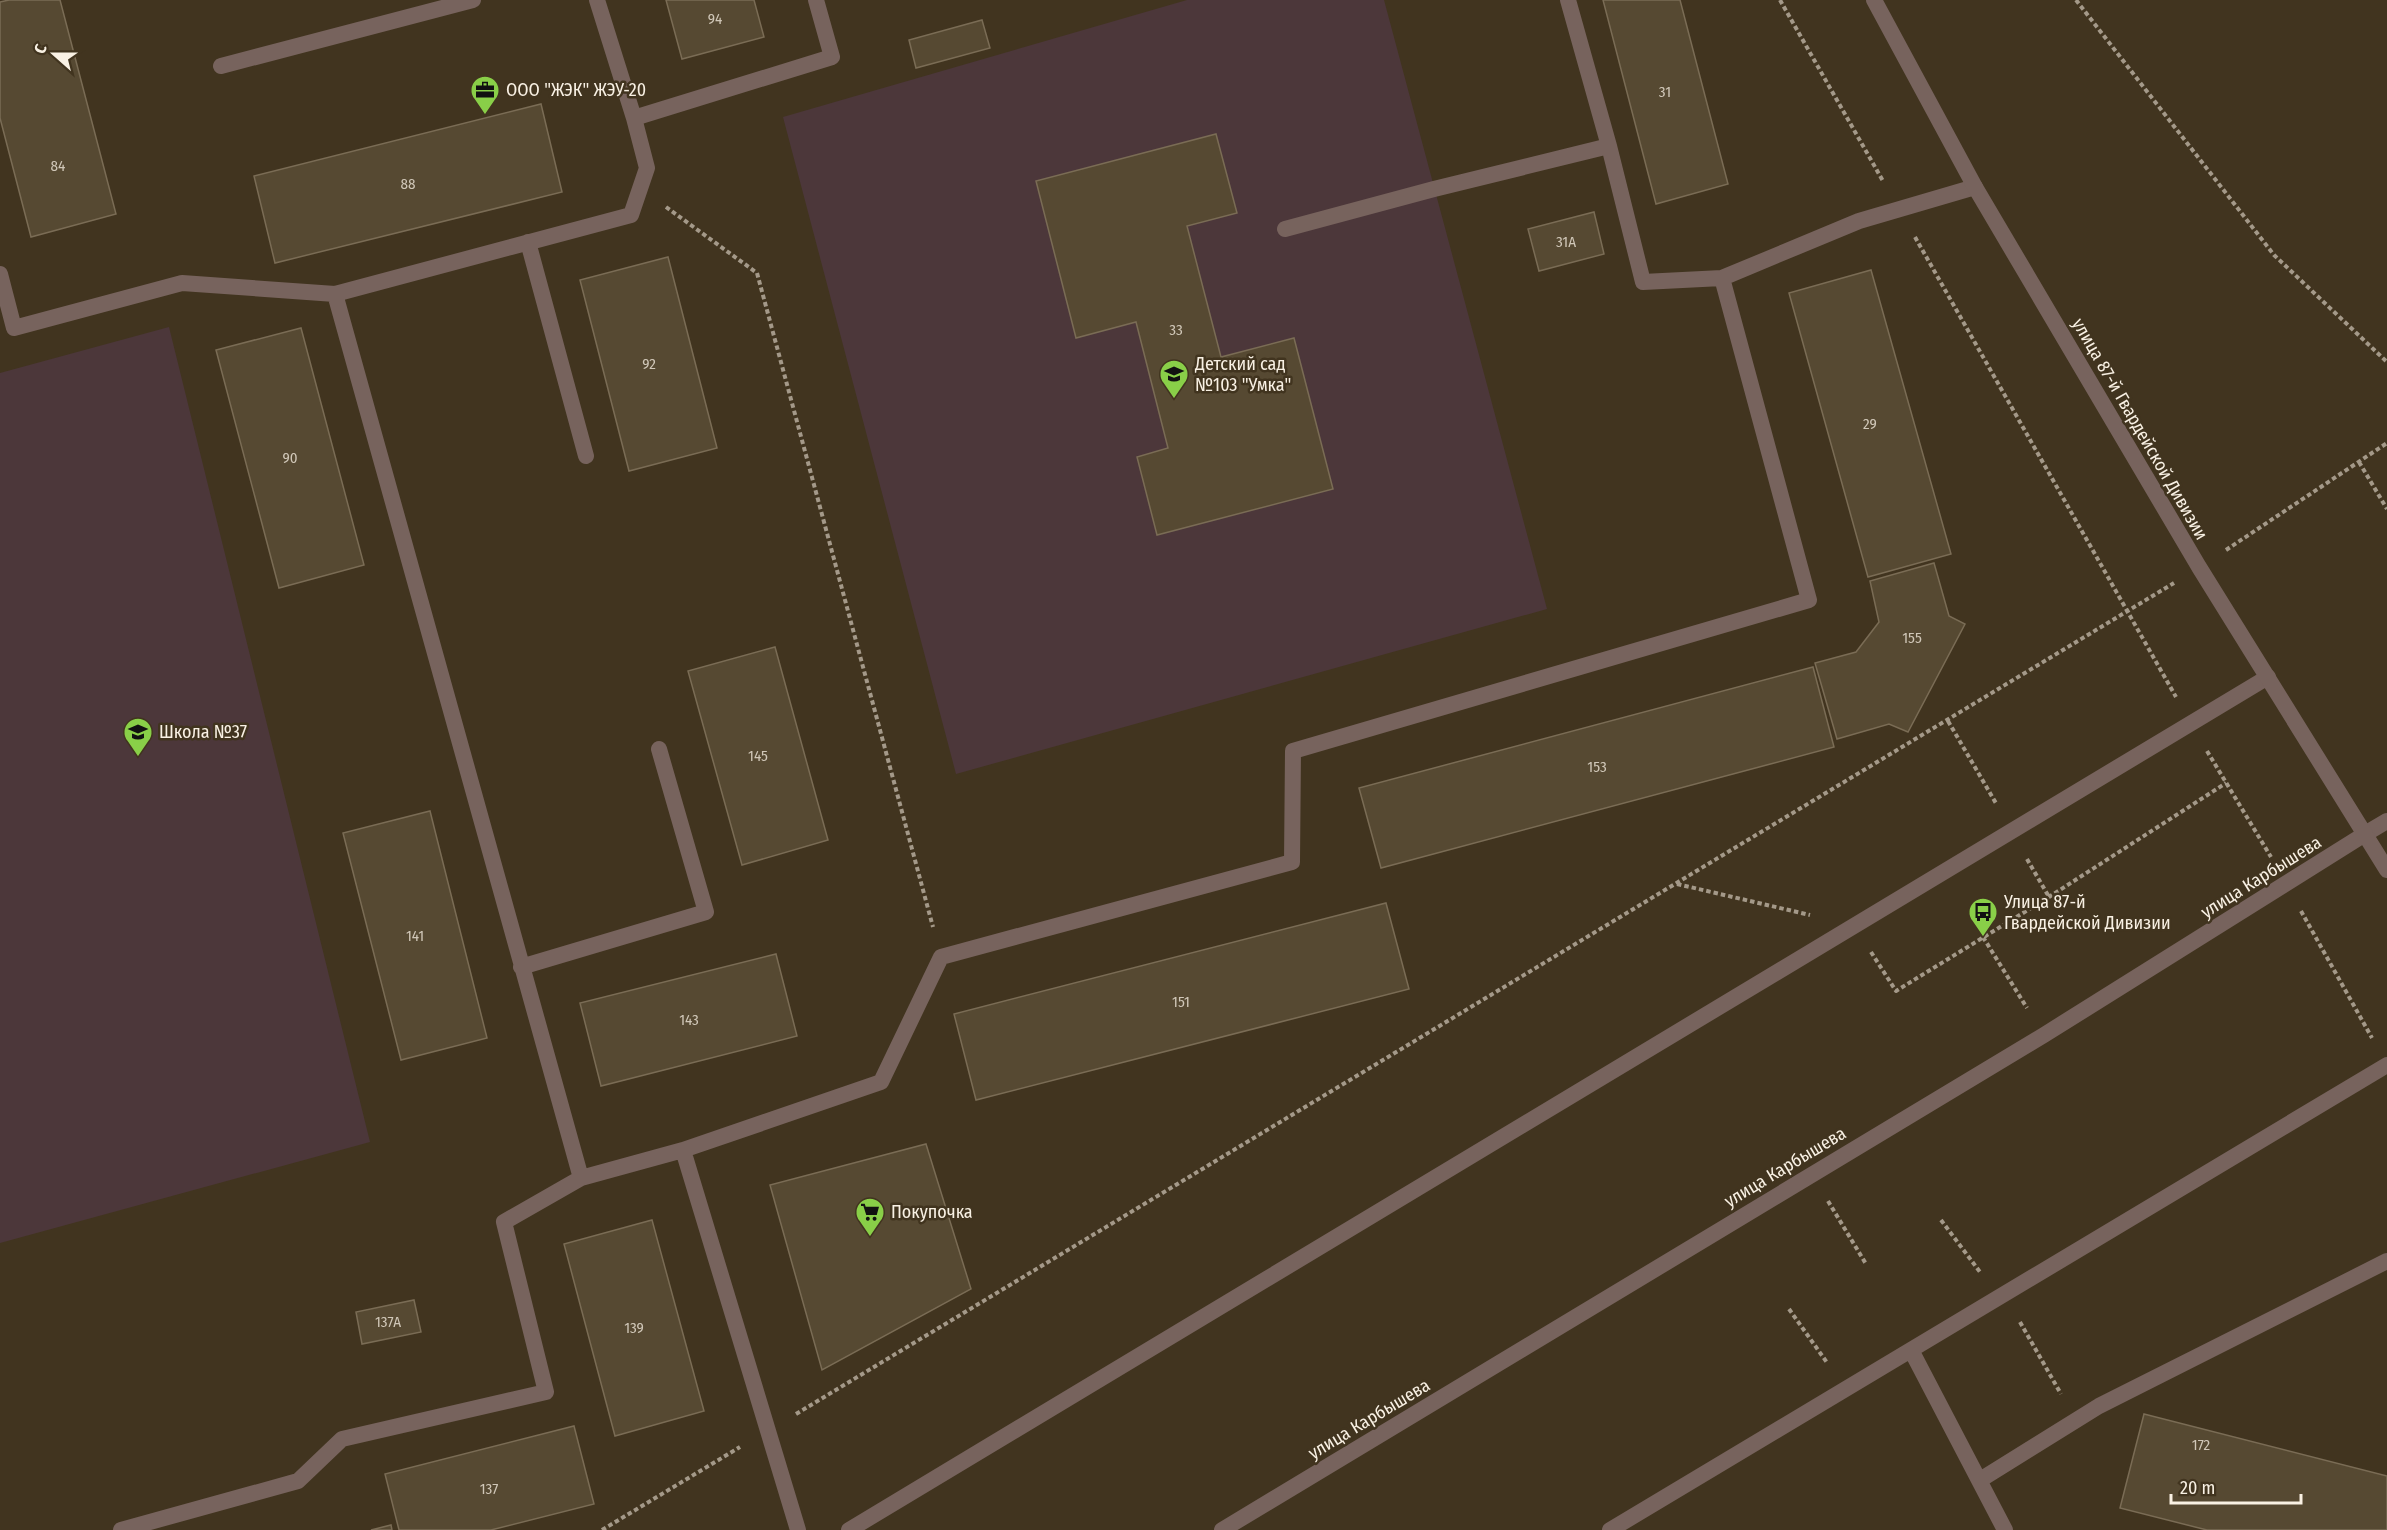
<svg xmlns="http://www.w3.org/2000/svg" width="2387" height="1530" viewBox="0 0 2387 1530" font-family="'Fira Sans Condensed',sans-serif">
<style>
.education{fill:#4c373a}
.building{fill:#564932;stroke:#7a6c55;stroke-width:1.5}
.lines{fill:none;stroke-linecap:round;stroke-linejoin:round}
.path{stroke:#a49989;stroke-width:4;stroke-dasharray:4.5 3;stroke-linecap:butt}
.service{stroke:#77635d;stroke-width:16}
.minor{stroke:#77635d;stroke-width:16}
.tertiary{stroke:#77635d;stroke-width:16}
.labels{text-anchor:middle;stroke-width:5;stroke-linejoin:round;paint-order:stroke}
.number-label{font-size:15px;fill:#d0c7b8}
.poi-label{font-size:18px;fill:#f9f1e4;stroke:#41341f;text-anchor:start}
.street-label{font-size:18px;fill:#f9f1e4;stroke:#41341f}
</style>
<rect width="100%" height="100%" fill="#41341f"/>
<path class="education" d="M1187 0H1384L1547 609 956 774 783 117Z
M169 327 370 1142 0 1243V373Z"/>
<path class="building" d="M9 0H60L116 214 31 237 0 118V2Z
M666 0H754L764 37 682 59Z
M1603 0H1680L1728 184 1656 204Z
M982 20 990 48 916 68 909 40Z
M541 104 562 192 275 263 254 176Z
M1216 134 1237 213 1187 226 1221 357 1294 338 1333 489 1157 535 1137 457 1168 448 1136 322 1076 338 1036 181Z
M1594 212 1604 254 1539 271 1528 229Z
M668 257 717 448 629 471 580 280Z
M1871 270 1951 554 1868 577 1789 293Z
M301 328 364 565 279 588 216 350Z
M1934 563 1949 616 1965 624 1908 732 1889 724 1837 739 1815 663 1856 652 1879 622 1870 581Z
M775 647 828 840 742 865 688 671Z
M1813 667 1834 747 1381 868 1359 788Z
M430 811 487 1038 401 1060 343 833Z
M1386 903 1409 989 976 1100 954 1014Z
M776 954 797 1036 601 1086 580 1003Z
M926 1144 971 1289 822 1370 770 1185Z
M652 1220 704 1411 615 1436 564 1244Z
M414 1300 421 1332 362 1344 356 1312Z
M2144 1414 2387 1476V1530H2207L2120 1508Z
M574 1426 594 1504 491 1530H399L385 1474Z
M391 1525 392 1530H371Z"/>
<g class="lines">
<path class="path" d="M1780 0 1883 181
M2076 0 2274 255 2387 362
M666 207 757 273 933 927
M1915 237 2176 697
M2359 462 2387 509
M2226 550 2387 443
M1948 721 1997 805
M2207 751 2271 857
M2027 859 2049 897
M1677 884 1810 915
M2301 911 2372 1038
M1983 937 2027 1008
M1871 952 1896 991 2049 897 2226 783
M1828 1201 1866 1264
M1941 1220 1980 1272
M1789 1309 1828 1364
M2020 1322 2061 1394
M796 1414 2174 583
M602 1530 740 1447"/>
<path class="service" d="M597 0 634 118 832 57 816 0
M1568 0 1609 146 1643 282 1722 278
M221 66 473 0
M1285 229 1434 189 1609 146
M528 242 586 456
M0 274 14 328 182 283 335 294 631 215 647 168 634 118
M335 294 581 1178
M521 967 706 912 659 749
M683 1150 798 1530
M1911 1350 2005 1530
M1980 1480 2099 1406 2387 1261
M121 1530 298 1481 342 1439 546 1392 504 1222 581 1178 683 1150 881 1082 941 957 1292 862 1293 751 1809 600 1722 278 1859 221 1975 187
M849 1530 2268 677
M1610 1530 2387 1065"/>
<path class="minor" d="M2365 834 2387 821"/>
<path class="tertiary" d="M1874 0 1975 187 2199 567 2387 870
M1222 1530 2044 1035 2365 834"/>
</g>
<defs>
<g id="office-pin" transform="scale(1.5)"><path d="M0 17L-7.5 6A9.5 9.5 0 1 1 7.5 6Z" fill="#89cf48" stroke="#41341f"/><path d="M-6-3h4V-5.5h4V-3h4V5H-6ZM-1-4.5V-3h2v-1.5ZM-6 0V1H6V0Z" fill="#111"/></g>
<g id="school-pin" transform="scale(1.5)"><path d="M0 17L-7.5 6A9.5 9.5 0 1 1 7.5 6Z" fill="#89cf48" stroke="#41341f"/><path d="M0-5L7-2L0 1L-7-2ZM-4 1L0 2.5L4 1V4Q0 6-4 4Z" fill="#111"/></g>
<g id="bus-pin" transform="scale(1.5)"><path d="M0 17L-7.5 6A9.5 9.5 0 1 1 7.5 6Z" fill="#89cf48" stroke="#41341f"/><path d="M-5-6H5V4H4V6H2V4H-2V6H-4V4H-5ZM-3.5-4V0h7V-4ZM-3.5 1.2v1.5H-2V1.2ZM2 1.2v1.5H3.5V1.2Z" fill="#111"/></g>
<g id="supermarket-pin" transform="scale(1.5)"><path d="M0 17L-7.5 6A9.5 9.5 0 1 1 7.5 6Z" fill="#89cf48" stroke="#41341f"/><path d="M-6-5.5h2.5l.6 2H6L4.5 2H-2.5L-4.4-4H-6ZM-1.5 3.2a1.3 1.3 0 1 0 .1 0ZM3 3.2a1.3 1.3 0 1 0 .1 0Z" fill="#111"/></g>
</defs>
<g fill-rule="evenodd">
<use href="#office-pin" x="485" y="90"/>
<use href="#school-pin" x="1174" y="374"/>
<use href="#school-pin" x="138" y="732"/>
<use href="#bus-pin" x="1983" y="912"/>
<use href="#supermarket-pin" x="870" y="1212"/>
</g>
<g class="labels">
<g class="number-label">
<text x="715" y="24">94</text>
<text x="1665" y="97">31</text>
<text x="58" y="171">84</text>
<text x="408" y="189">88</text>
<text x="1566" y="247">31А</text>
<text x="1176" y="335">33</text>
<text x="649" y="369">92</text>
<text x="1870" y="429">29</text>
<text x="290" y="463">90</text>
<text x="1912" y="643">155</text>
<text x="758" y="761">145</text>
<text x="1597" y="772">153</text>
<text x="415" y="941">141</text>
<text x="1181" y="1007">151</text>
<text x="689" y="1025">143</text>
<text x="388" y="1327">137А</text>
<text x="634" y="1333">139</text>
<text x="2201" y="1450">172</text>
<text x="489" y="1494">137</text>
</g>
<g class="poi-label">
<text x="506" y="96">ООО "ЖЭК" ЖЭУ-20</text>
<text x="1195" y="370">Детский сад<tspan x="1195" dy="21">№103 "Умка"</tspan></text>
<text x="159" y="738">Школа №37</text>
<text x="2004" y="908">Улица 87-й<tspan x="2004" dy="21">Гвардейской Дивизии</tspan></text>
<text x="891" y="1218">Покупочка</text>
</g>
<g class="street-label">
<text transform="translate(2140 429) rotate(60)" y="6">улица 87-й Гвардейской Дивизии</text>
<text transform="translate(2261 877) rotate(-32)" y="6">улица Карбышева</text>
<text transform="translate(1785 1167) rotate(-31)" y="6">улица Карбышева</text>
<text transform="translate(1369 1419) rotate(-31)" y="6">улица Карбышева</text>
</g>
</g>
<g transform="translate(54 54) rotate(291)" stroke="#41341f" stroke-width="4.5" paint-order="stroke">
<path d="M0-4.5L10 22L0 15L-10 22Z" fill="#f9f1e4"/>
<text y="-9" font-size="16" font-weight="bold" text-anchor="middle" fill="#f9f1e4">С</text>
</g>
<path d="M2171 1494v9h130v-9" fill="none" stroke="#f9f1e4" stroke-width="3"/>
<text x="2180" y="1494" font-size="18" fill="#f9f1e4" stroke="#41341f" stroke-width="4.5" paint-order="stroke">20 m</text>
</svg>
